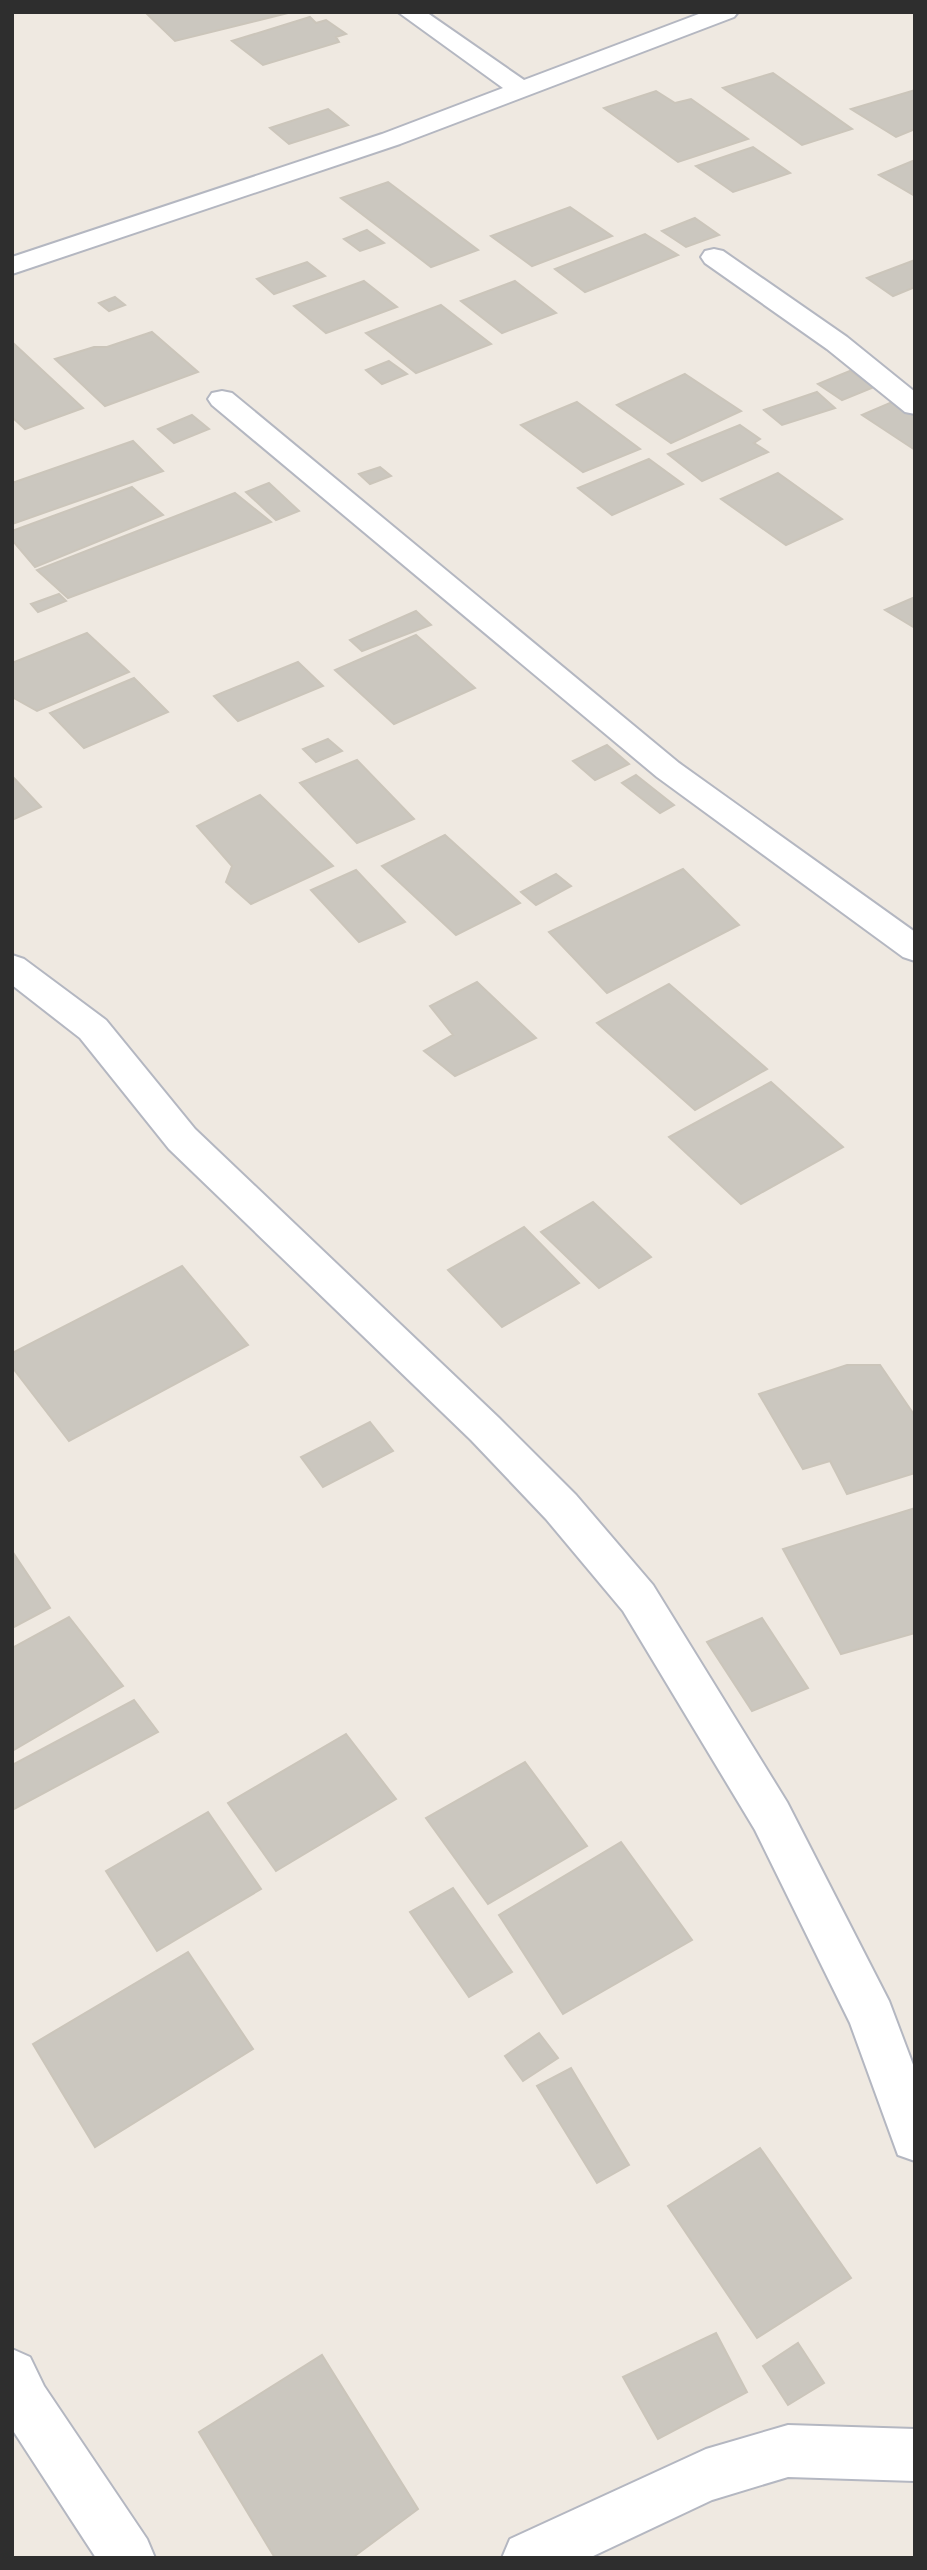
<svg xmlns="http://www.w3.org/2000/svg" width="927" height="2570" viewBox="0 0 927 2570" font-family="'Work Sans',sans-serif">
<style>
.building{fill:#cbc7bf;stroke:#cbc5ba;stroke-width:2}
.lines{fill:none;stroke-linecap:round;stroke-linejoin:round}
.minor-casing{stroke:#b4b7c1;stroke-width:4}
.minor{fill:#fff;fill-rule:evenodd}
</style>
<rect width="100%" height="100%" fill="#efe9e1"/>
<path class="building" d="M145 12H292L175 41Z
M310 17 316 23 326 20 346 34 336 37 339 42 263 65 232 41Z
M773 73 852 129 802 145 723 88Z
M915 90V129L896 137 851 109Z
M656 91 675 103 691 99 748 139 678 162 604 108Z
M328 109 348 125 289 144 270 128Z
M753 147 790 173 733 192 696 166Z
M915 160V196L879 175Z
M388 182 478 250 431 267 341 198Z
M570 207 612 236 532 266 491 236Z
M695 218 719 235 686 247 662 231Z
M367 230 384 243 360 251 344 239Z
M645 234 678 255 585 292 555 269Z
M915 260V287L893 296 867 278Z
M307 262 325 276 274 294 257 279Z
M364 281 397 307 326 333 294 306Z
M515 281 556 313 502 333 461 301Z
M115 297 125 305 109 311 99 303Z
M441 305 491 344 416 373 366 333Z
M152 332 198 372 105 406 55 359 94 347H107Z
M12 342 83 408 25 429 12 417Z
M389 361 407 374 382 384 366 370Z
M850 371 874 387 842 400 818 384Z
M685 374 741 411 671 443 617 405Z
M817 392 835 408 782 425 764 410Z
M577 402 640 449 583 472 521 425Z
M892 402 915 416V450L862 415Z
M192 415 209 429 174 443 158 429Z
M740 425 760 439 754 443 768 452 702 481 668 454Z
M133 441 163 471 12 524V483Z
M649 459 683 484 612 515 578 488Z
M380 467 391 476 370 484 359 474Z
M778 473 842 519 786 545 721 499Z
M269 483 299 511 276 520 246 492Z
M132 487 163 515 35 567 12 540V531Z
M235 493 271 522 68 598 37 570Z
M59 594 66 601 38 612 31 604Z
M915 597V628L885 610Z
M416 611 431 625 362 651 350 640Z
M87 633 129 672 37 711 12 697V663Z
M416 635 475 688 394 724 335 670Z
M298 662 323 686 238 721 214 696Z
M134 678 168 712 84 748 50 713Z
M328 739 342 751 316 762 303 749Z
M607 745 629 764 595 780 573 761Z
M357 760 414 819 357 843 300 783Z
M636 775 674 805 660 813 622 783Z
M12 776 41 807 12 820Z
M260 795 333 866 251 904 226 882 232 866 197 826Z
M445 835 520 903 456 935 382 866Z
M683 869 739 925 607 993 549 932Z
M356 870 405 922 359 942 311 890Z
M556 874 571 886 536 905 521 892Z
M477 982 536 1038 455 1076 424 1051 453 1035 430 1006Z
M669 984 767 1069 695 1110 597 1023Z
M771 1082 843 1147 741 1204 669 1137Z
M593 1202 651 1257 599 1288 541 1232Z
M524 1227 579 1283 502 1327 448 1270Z
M182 1266 248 1345 69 1441 12 1367V1353Z
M847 1365H880L915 1416V1473L847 1494 830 1461 803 1469 759 1394Z
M370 1422 393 1451 323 1487 301 1457Z
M915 1508V1633L841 1654 783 1549Z
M12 1551 50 1608 12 1628Z
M69 1617 123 1686 12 1751V1648Z
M762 1618 808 1688 752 1711 707 1642Z
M134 1700 158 1732 12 1810V1765Z
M346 1734 396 1799 276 1871 228 1803Z
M525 1762 587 1846 488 1904 426 1818Z
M208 1812 261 1889 157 1951 106 1871Z
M621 1842 692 1940 563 2014 499 1915Z
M453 1888 512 1972 469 1997 410 1912Z
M188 1952 253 2049 95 2147 33 2044Z
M539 2033 558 2058 523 2081 505 2056Z
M571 2068 629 2165 597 2183 537 2086Z
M760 2148 851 2278 757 2338 668 2206Z
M716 2333 747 2392 658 2439 623 2377Z
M798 2343 824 2383 788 2405 763 2366Z
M322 2355 418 2509 352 2558H275L199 2432Z"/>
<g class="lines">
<g class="minor-casing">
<path id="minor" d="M398 12H426L524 80 704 12H738L734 17 400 144 12 274V257L382 134 503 88Z
M714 249 723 251 847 337 915 392V414L905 412 827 349 705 263 701 257 705 251Z
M222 391 232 393 679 763 915 932V961L903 957 657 777 212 405 208 399 212 393Z
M12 955 24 959 106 1020 195 1129 499 1418 576 1495 653 1585 787 1802 889 2001 915 2070V2161L898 2155 850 2023 755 1830 623 1611 546 1519 471 1440 169 1149 80 1038 12 985Z
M12 2349 30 2357 44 2386 147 2539 155 2558H96L12 2429Z
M788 2425 915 2429V2481L788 2477 712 2500 589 2558H502L510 2539 706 2449Z"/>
</g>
<use href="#minor" class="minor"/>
</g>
<rect width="927" height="2570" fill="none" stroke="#2e2e2e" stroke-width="28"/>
</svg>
